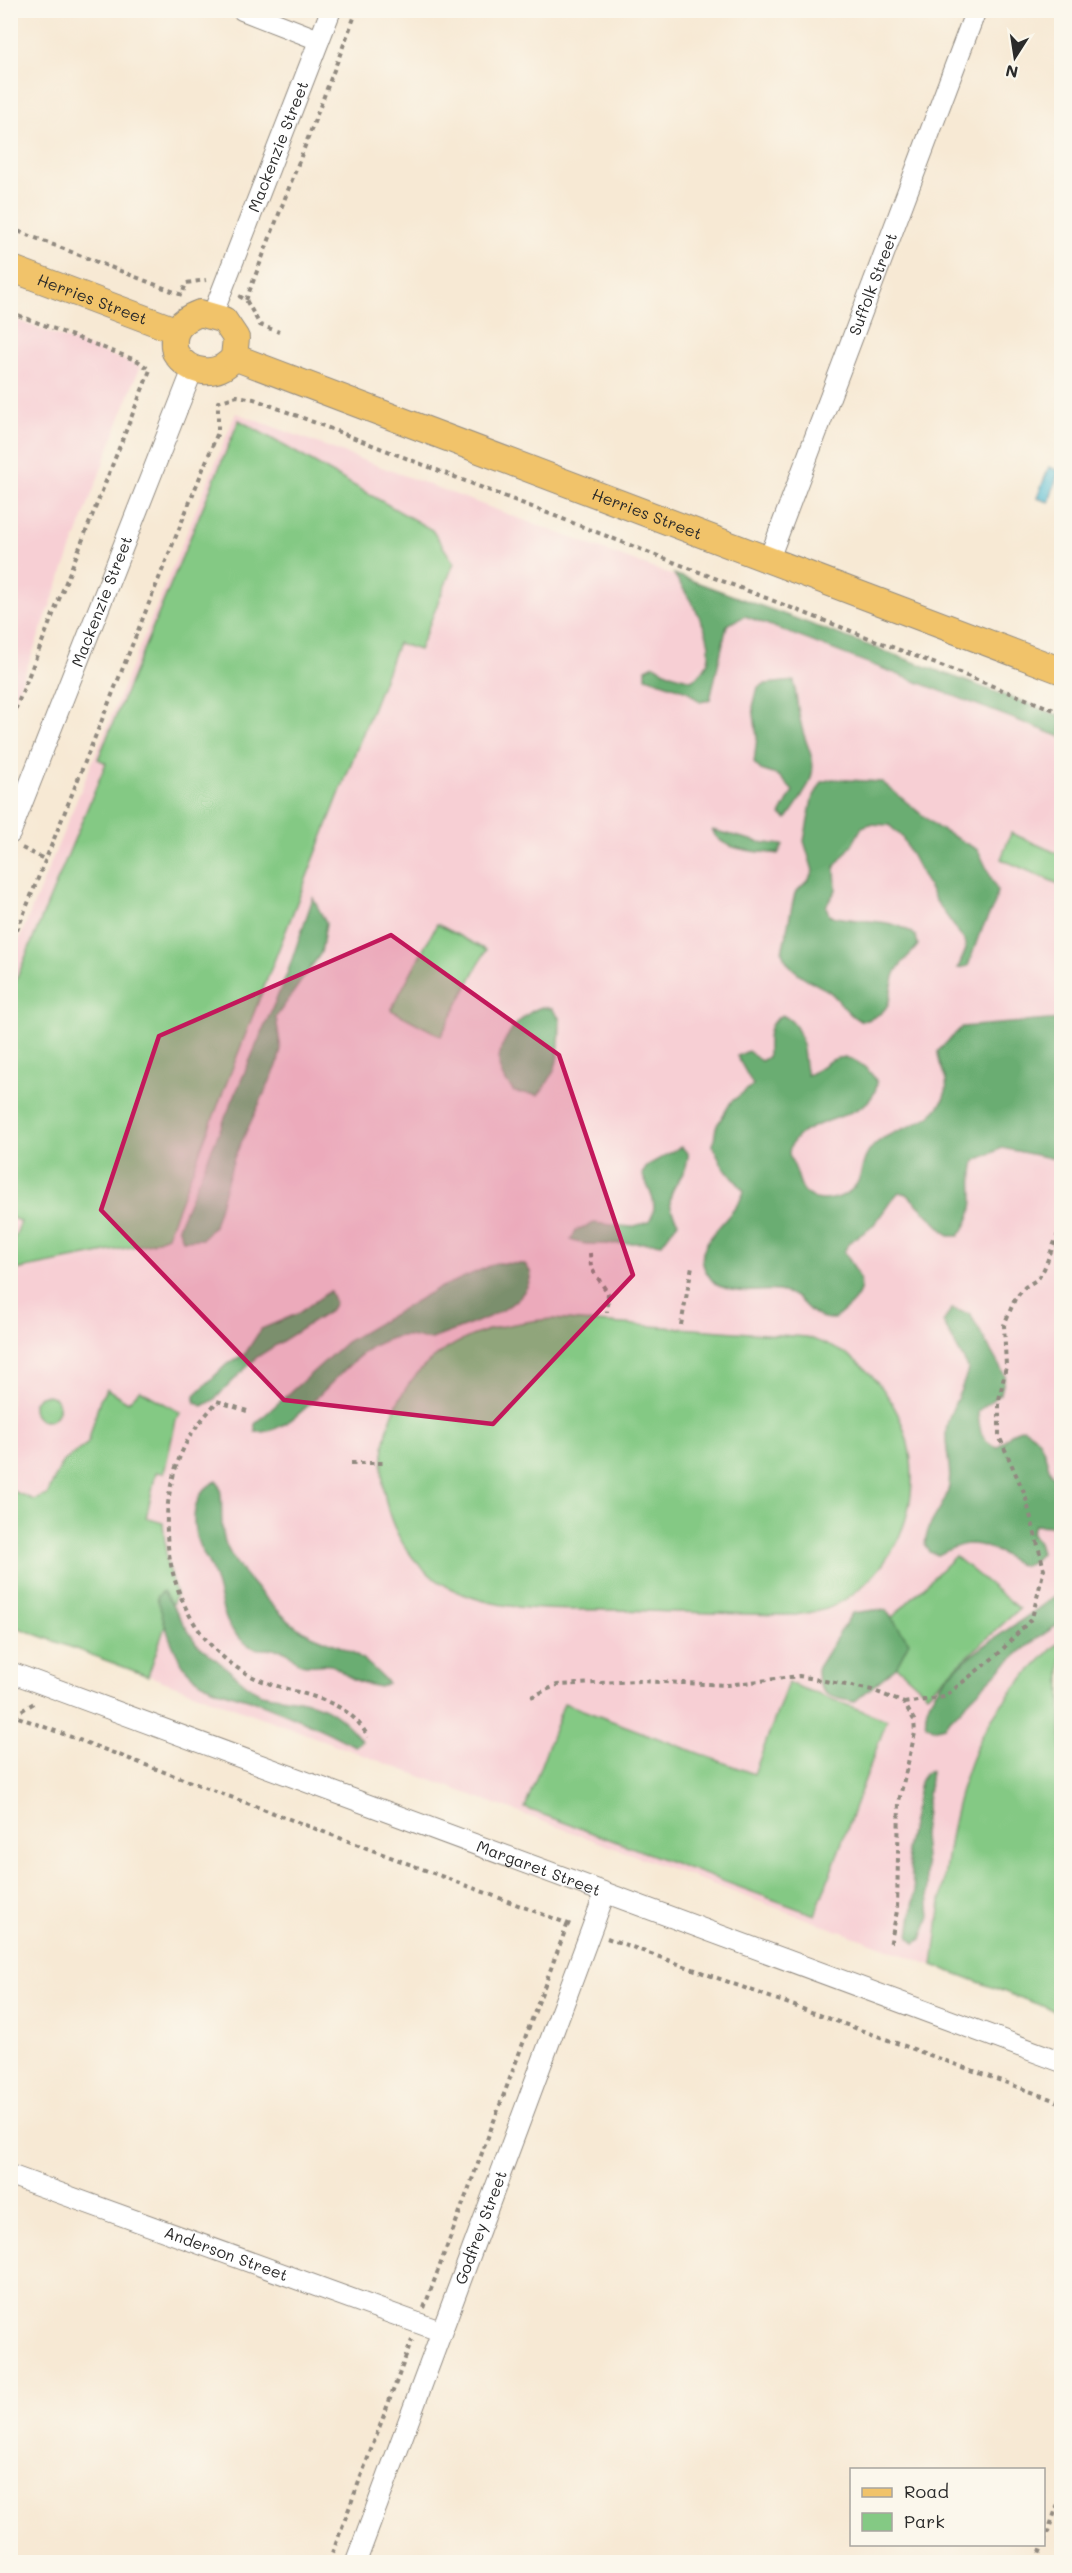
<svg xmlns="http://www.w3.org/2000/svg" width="1072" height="2573" viewBox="0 0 1072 2573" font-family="Mali,sans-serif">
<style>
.built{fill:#f7cfd4}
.green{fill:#84c984;stroke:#587a58;stroke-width:1.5}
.forest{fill:#6bad72;stroke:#4b6c4e;stroke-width:1.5}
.water{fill:#54bbd1;stroke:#40737e;stroke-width:1.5}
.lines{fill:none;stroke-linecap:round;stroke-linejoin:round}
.minor-casing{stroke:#918a80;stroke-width:22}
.major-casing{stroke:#918a80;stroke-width:28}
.path{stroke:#918a80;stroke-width:4;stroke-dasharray:4.5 4.5;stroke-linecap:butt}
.minor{stroke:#fff;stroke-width:20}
.major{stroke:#f1c36a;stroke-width:26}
.marked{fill:#c2185b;fill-opacity:0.2;stroke:#c2185b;stroke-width:4.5;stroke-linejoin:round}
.labels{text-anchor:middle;stroke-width:4.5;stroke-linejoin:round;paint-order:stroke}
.street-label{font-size:16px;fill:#2b2b2b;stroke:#fbf7ec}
</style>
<rect width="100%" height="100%" fill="#fbf7ec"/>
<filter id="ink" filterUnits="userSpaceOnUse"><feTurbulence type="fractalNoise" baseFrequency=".0167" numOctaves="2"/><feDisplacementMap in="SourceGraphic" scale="12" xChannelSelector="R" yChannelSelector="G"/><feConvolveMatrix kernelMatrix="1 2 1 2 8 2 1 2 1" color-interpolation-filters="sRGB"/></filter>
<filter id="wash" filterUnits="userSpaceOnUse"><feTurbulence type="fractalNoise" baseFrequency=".008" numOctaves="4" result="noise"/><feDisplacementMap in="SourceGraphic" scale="24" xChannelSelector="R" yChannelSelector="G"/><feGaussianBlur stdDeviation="1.35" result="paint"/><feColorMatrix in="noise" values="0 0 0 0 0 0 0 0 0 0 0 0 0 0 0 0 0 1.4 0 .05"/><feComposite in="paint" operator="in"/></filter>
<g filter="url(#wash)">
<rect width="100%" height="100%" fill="#f7e9d4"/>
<path class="built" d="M11 318 140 366 11 710Z
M236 413 1061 720V2013L11 1625 10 962Z"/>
<path class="green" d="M239 420 432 530 454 563 419 650 398 643 167 1236 151 1243 16 1270 11 1268V1238L14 1239 21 1222 10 1217 11 992 106 763 98 759Z
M1011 833 1061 855V885L1001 859Z
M437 924 486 950 441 1036 391 1010Z
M552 1319 807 1337C822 1343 838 1348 852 1358 917 1406 932 1499 883 1564 869 1582 848 1601 826 1609 816 1612 805 1613 795 1615 736 1614 677 1612 618 1610 564 1609 502 1614 452 1589 367 1546 360 1421 430 1361 466 1331 507 1323 552 1319Z
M107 1389 128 1402 140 1390 181 1413 176 1420 164 1473 156 1472 146 1518 163 1523 167 1564 176 1594 148 1676 11 1625 10 1490 34 1500 47 1495 62 1463 88 1443 100 1399Z
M33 1408a13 13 0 1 1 26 0a13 13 0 1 1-26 0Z
M955 1556 1019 1609 927 1694 868 1641Z
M1061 1640V2013L933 1965C944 1888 947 1800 985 1730 1004 1695 1034 1667 1061 1640Z
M788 1683 887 1720 815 1915 525 1808 564 1703 754 1774Z"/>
<path class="forest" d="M674 574 1061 716V737L745 616 727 625 710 700 700 702 687 691 646 677V669L654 665 671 674 691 680C734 658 690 601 674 574Z
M794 681C796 697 798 712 802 728 806 746 817 759 811 778 807 792 795 806 787 819L780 815 793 791 779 776 761 770 754 763 757 737 753 707 758 687 765 684Z
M832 779 882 782 938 828 978 850 997 890 995 903 979 935 968 966 958 968 966 949 964 940 936 901 902 837 889 825 870 824 862 827 852 845 835 866 836 890 826 906 829 915C858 925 892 915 916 936L918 945C911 955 899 963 895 974 888 991 895 1008 874 1017 869 1020 863 1022 857 1019 844 1012 839 997 827 990 810 981 788 971 782 952L795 893 809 879 813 871 804 841 812 799 822 782Z
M712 830 759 842 783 845 778 854C758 851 721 852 712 830Z
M313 898 326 923 321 953 276 1017 281 1050 277 1066 234 1158 214 1226 202 1239 183 1240 178 1227 287 974Z
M542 1007 552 1009 560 1019C559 1052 561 1069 538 1095L514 1092C510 1086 503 1079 501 1073 491 1048 520 1013 542 1007Z
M782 1015C807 1026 801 1054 807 1075 817 1072 823 1064 832 1060 849 1051 869 1068 877 1082 874 1125 795 1114 789 1152 789 1157 793 1163 795 1168 799 1177 799 1187 806 1193 818 1206 845 1199 855 1186 860 1180 861 1173 863 1165 874 1120 935 1137 946 1091 949 1077 937 1065 938 1051L962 1027 1061 1019V1160L1002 1148 975 1161C967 1194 983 1202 959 1236H949L907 1194 899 1192C888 1203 884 1212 875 1223 864 1237 851 1234 844 1252 867 1285 868 1293 834 1319 806 1320 806 1296 783 1292 762 1287 745 1297 719 1286 713 1283 710 1278 707 1273 687 1242 737 1219 744 1191L723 1166 713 1146 716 1127 731 1102 753 1085 737 1056 748 1051 761 1061 768 1057C768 1040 765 1024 782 1015Z
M681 1147 688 1153C690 1182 655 1188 678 1222L662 1244C636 1239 590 1250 571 1240L576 1230 594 1223 631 1227 649 1222C660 1205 650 1192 642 1174L648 1165Z
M496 1263 525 1264 531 1273C528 1312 462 1326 432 1339 422 1341 416 1336 406 1336 397 1335 383 1341 375 1345 340 1364 295 1437 255 1432V1424L346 1342 435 1290Z
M330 1291 335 1303 330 1311 257 1357 214 1400 203 1406 195 1403V1395L227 1364 245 1354 261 1329 297 1314Z
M952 1309 970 1314 1005 1376 1001 1393 978 1411C979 1428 980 1442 998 1447L1013 1432 1023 1428C1053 1442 1040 1467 1061 1488V1521L1053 1526 1034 1525 1031 1533 1038 1543 1041 1553 1032 1563 1023 1566C1014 1564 1007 1556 998 1552 972 1539 961 1543 938 1555L929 1552 925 1545C926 1524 940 1513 947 1494 954 1474 945 1453 946 1433 947 1412 964 1391 968 1368L943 1322Z
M217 1481C227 1498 215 1528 230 1553 240 1572 280 1616 298 1628 314 1638 332 1642 348 1650 364 1658 376 1671 388 1683L380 1687C369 1685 356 1681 346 1675 341 1672 337 1666 330 1665 320 1663 309 1668 299 1663 293 1660 290 1653 285 1651 273 1646 259 1653 248 1645 219 1625 224 1603 213 1574 210 1563 203 1555 199 1545 190 1522 192 1492 217 1481Z
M1061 1590V1623C1016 1649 981 1689 944 1726L933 1729 926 1724C918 1672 1032 1621 1061 1590Z
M163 1591 196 1643 252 1689 261 1694C312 1703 327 1698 362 1741L355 1746C324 1730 294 1716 262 1704 235 1693 207 1693 187 1670 171 1650 164 1621 157 1597Z
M875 1610H886L909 1642 896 1667 854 1702C833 1697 816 1698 817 1669L852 1613Z
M931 1771 923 1835 930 1916 922 1939 915 1943 909 1936 915 1892 906 1850 920 1782 925 1773Z"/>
<path class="water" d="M1049 467 1059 471 1049 502 1037 498Z"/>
</g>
<g filter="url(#ink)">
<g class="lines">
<g class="minor-casing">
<g id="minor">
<path d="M242 10 319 40"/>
<path id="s1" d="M212 316 331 10"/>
<path id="s2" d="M769 559 976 10"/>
<path id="s3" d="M10 834 193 369"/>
<path id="s4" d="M10 1672 1062 2062"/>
<path id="s5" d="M10 2175 440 2331"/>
<path id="s6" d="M356 2562 605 1893"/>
</g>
</g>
<g class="major-casing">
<g id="major">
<path id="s7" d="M10 268 175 330"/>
<path d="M200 313 224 320 236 338 234 357C218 379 188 374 175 352 170 331 181 320 200 313Z"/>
<path id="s8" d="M234 357 1062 671"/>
</g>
</g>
<path class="path" d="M10 228 182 295 186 283 206 280
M239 296 246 300 260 325 279 332
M246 300 357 10
M10 312 138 361 150 370 10 723
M22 848 46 860
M10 936 16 933 218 432V402L237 396 254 399 1062 713
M590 1253 591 1268 608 1293 607 1312
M681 1325 692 1266
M247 1411 217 1401C209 1412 199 1422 192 1433 143 1511 167 1633 251 1676 291 1696 346 1693 368 1737
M351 1463H385
M531 1697 557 1685 639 1681 728 1685 799 1676 872 1690 904 1703 914 1720 915 1733 899 1801 897 1911 890 1946
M904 1703 944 1697 998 1654 1032 1618 1044 1569 1025 1495 999 1436V1400L1006 1366 1004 1325 1015 1299 1025 1287 1038 1279 1044 1269 1062 1224
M10 1714 574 1926
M14 1715 36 1702
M607 1938 1062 2103
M424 2308 568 1923
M1044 2542 1062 2493
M329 2562 412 2340
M1036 2562 1043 2544"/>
<use href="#minor" class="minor"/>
<use href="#major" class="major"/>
</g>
</g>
<path class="marked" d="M391 935 559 1055 633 1275 493 1424 284 1400 101 1210 159 1036Z"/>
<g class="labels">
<g class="street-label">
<text dy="6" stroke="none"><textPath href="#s1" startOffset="182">Mackenzie Street</textPath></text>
<text dy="6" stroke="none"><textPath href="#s2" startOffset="294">Suffolk Street</textPath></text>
<text dy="6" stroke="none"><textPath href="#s7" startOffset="88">Herries Street</textPath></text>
<text dy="6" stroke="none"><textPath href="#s8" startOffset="442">Herries Street</textPath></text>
<text dy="6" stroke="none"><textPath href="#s3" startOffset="250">Mackenzie Street</textPath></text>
<text dy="6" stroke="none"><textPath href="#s4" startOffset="564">Margaret Street</textPath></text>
<text dy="6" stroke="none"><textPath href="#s6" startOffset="357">Godfrey Street</textPath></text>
<text dy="6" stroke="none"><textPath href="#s5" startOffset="230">Anderson Street</textPath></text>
</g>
</g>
<rect width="1072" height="2573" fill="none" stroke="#fbf7ec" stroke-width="36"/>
<rect x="850" y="2468" width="195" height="78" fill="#fbf7ec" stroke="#a8a59f" stroke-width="1.5"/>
<rect x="862" y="2488" width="30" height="9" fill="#f1c36a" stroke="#a8a59f" stroke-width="1.5"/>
<text x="904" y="2498" font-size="18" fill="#2b2b2b">Road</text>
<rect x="862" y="2513" width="30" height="18" fill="#84c984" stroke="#a8a59f" stroke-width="1.5"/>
<text x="904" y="2528" font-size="18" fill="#2b2b2b">Park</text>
<g transform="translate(1015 57) rotate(192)" stroke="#fbf7ec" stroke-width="4.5" paint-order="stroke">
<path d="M0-4.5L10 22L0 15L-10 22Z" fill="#2b2b2b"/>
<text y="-9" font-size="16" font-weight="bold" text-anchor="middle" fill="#2b2b2b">N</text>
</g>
</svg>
